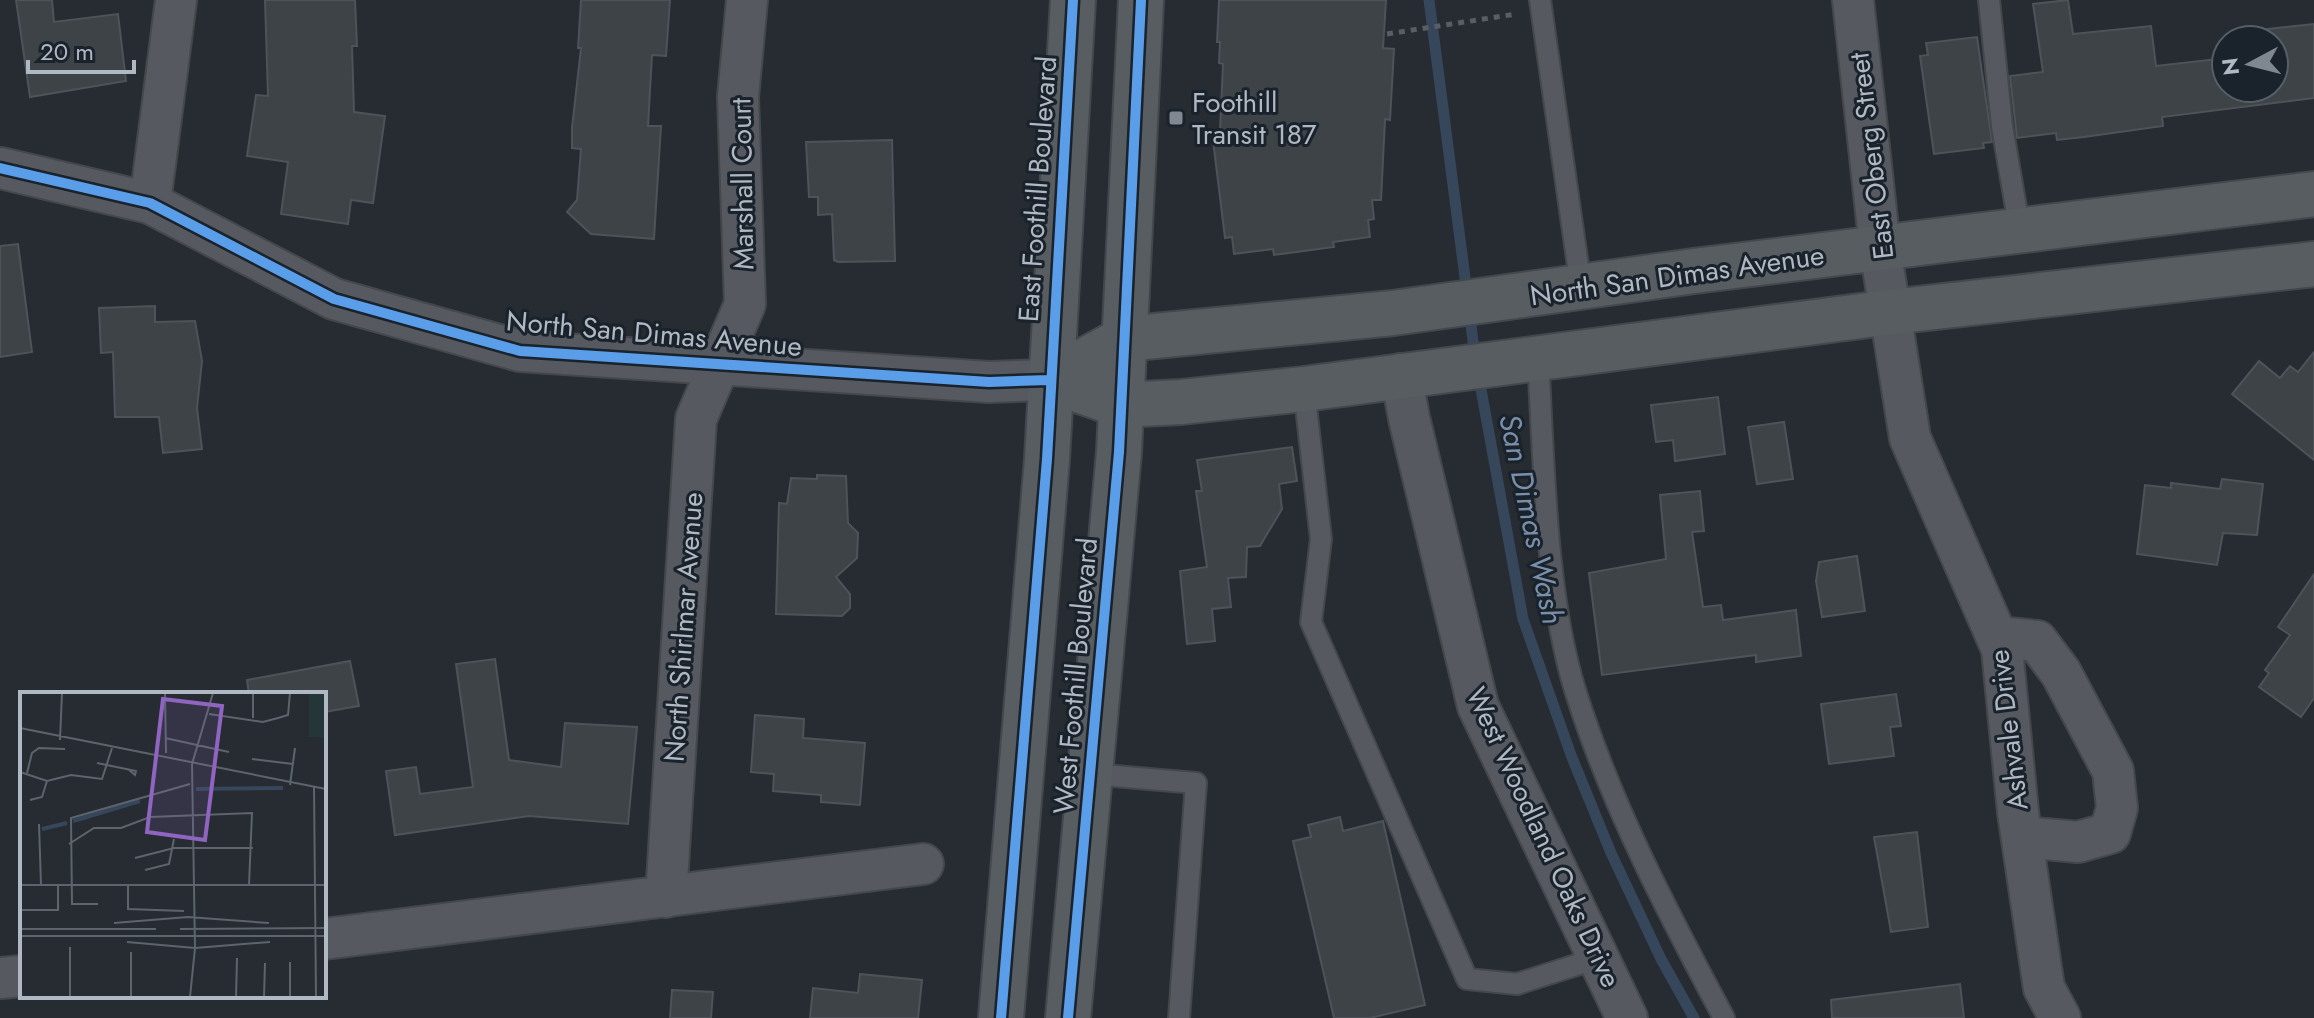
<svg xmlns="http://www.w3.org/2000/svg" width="2314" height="1018" viewBox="0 0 2314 1018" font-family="Jost,sans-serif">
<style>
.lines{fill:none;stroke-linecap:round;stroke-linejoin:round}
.stream{stroke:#36465b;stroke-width:11}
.building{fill:#3e4348;stroke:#4e5359;stroke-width:2}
.service-casing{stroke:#44484c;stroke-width:24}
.minor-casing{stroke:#44484c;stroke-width:44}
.primary-casing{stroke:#43484e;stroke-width:48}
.path{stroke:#595e64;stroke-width:5;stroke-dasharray:6 6;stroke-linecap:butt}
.service{stroke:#565a60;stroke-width:20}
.minor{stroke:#565a60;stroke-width:40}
.primary{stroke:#585d62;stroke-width:44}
.cycleway-casing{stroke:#1a222b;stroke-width:15}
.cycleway{stroke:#5a9eea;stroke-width:10}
.poi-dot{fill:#7f8790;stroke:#1a222b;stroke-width:3}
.labels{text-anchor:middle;stroke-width:6;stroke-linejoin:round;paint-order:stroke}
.poi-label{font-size:28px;fill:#afb8c3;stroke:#1a222b;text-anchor:start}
.street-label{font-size:28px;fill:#afb8c3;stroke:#1a222b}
.water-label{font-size:30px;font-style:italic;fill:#798faa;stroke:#1a222b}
.inset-river{fill:none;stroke:#36465b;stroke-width:4}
.inset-road{fill:none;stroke:#5d646c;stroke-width:2}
.view{fill:#9064c1;fill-opacity:0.15;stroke:#9064c1;stroke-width:4}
.inset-edge{fill:none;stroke:#afb8c3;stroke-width:4}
</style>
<rect width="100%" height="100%" fill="#262c32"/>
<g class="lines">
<path class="stream" d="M1429 0 1467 293
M1469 310 1475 356
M1478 373 1523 619 1571 755 1611 853 1661 959 1694 1018"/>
</g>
<path class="building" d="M16 0H52L54 22 118 14 126 81 30 97Z
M265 0H355L357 46H352L354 112 385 116 373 203 351 200 348 224 281 214 288 162 247 156 256 95 268 96Z
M581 0H670L666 56 652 55 648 126H661L654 239 591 234 567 212 577 200 581 149 572 148V128L581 48H578Z
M1219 0H1386L1383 48 1394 49 1390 120 1385 119 1381 200H1372L1374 219 1368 220 1370 237 1333 242 1334 247 1274 255 1273 249 1234 254 1232 237 1225 238 1212 132 1220 131 1223 64 1219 63 1220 42H1217Z
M2068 0 2073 34 2151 26 2156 66 2226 58V88H2274V40H2233L2232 33 2314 24V98L2162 117 2163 126 2084 137 2057 140 2056 133 2017 138 2010 76 2043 72 2033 4Z
M1977 37 1992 142 1983 143 1984 148 1934 154 1920 56 1928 55 1926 43Z
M892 140 895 261 838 262 834 260 832 214 818 215V197H809L806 142Z
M18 244 32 352 0 357V246Z
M155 306V322L195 321 202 361 197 408 202 449 163 453 159 417H115L113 352 101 353 99 308Z
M2314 352V460L2232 394 2259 361 2280 378 2290 366 2298 372Z
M1718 397 1725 454 1675 461 1673 440 1656 442 1651 405Z
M1784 422 1793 479 1757 484 1748 427Z
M1292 447 1297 481 1279 484 1282 509 1260 546 1247 547 1246 577 1228 578 1231 607 1212 609 1215 641 1187 644 1180 571 1207 567 1196 491H1202L1197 460Z
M817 475 846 476 848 523 858 533 857 558 836 577 850 594V608L842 616 776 614 779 503 787 504 791 478 817 479Z
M2222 479 2263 484 2257 535 2223 533 2217 565 2137 554 2145 485 2171 488V483L2220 489Z
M1700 491 1704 531 1692 532 1703 607 1721 605 1723 620 1796 610 1801 656 1756 662V655L1602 675 1589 573 1666 559 1660 495Z
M1857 556 1865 611 1822 617 1816 581 1819 562Z
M2314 574V698L2301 717 2259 687 2269 673 2265 670 2290 635 2278 627Z
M495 659 509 760 561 767 565 723 637 727 628 824 529 816 395 835 386 771 416 767 420 794 473 787 456 664Z
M350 661 359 706 324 712V694H249L247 680Z
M1896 694 1901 726 1890 727 1894 756 1829 764 1821 704Z
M755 715 804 719 803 738 865 743 860 805 821 802V795L773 791 774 774 751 772Z
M1340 817 1343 831 1383 821 1425 1005 1370 1018H1334L1293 841 1311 837 1308 825Z
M1917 832 1928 927 1891 932 1874 837Z
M860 974 922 980 918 1018H810L813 988 858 993Z
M1960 984 1964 1018H1832L1831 1000Z
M672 990 713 992 711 1018H670Z"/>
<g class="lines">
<g class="service-casing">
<path id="service" d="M1540 0 1581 287
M1989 0 2002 126 2020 231
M1538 357C1544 460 1545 596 1576 693 1612 807 1668 913 1724 1018
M1304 389 1321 539 1311 622 1467 979 1517 984 1598 958
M1091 774 1196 783 1179 1018"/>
</g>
<g class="minor-casing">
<path id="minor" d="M1853 0 1880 248 1910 438 2002 649 2018 812 2044 988 2060 1018
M0 168 150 203 334 299 520 351 989 382 1049 380
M150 203 176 0
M1401 374 1409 418 1478 706 1627 1018
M1997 637 2037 641 2061 673 2113 771 2117 808 2110 833 2078 842 2022 837
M666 897 696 419 745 304 738 97 747 0
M324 939 923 864
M0 978 22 976"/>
</g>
<g class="primary-casing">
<path id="primary" d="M1049 380 1124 339 1393 313 1694 271 2314 194
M1049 380 1121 405 1181 402 1304 389 1891 312 2314 264
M1001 1018 1047 459 1073 0
M1068 1018 1119 452 1141 0"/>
</g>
<path class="path" d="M1387 34 1516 14"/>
<use href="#service" class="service"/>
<use href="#minor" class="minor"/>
<use href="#primary" class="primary"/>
<g class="cycleway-casing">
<path id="cycleway" d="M0 168 150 203 334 299 520 351 989 382 1049 380
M1001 1018 1047 459 1073 0
M1068 1018 1119 452 1141 0"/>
</g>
<use href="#cycleway" class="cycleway"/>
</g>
<rect class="poi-dot" x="1168" y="110" width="16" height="16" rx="4"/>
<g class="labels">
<g class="poi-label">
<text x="1192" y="112">Foothill<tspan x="1192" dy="32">Transit 187</tspan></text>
</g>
<g class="street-label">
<text transform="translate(1871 156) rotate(-97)" y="10">East Oberg Street</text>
<text transform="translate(742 184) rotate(-91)" y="10">Marshall Court</text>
<text transform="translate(1037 189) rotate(-86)" y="10">East Foothill Boulevard</text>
<text transform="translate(1677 275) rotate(-8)" y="10">North San Dimas Avenue</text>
<text transform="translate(654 333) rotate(5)" y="10">North San Dimas Avenue</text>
<text transform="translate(683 627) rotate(-86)" y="10">North Shirlmar Avenue</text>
<text transform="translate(1075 676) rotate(-85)" y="10">West Foothill Boulevard</text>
<text transform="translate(2008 730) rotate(-97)" y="10">Ashvale Drive</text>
<text transform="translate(1544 837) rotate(65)" y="10">West Woodland Oaks Drive</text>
</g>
<g class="water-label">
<text transform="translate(1531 519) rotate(78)" y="10">San Dimas Wash</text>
</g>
</g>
<g transform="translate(20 692)">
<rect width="306" height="306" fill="#262c32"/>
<path d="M289 1H306V46L289 45Z" fill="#243637"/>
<path class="inset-river" d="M176 97 263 96M53 129 120 109M22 137 47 131"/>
<path class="inset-road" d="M145 1 146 61M189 22 243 30 258 26 268 23 270 1M233 26V1M0 36 306 97M145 46 209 60M40 48 42 1M232 67 273 72M77 71 116 79 115 83 109 78M172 72 193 1M0 80 27 89 51 83 82 87 92 56M7 81 12 61 19 56 45 57M270 93 275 56M294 94 296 305M10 108 22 105 27 89M19 132 21 193M49 152 74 136H101L130 125 232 121 229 193M115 166 154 156H233M125 178 149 172 154 147M0 193H306M108 193V217L164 219M78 212H52L51 126 170 92M0 218H38V193M94 231 168 225 249 231M0 237H136M160 237 306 236M0 244H306M107 250 175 256 250 250M111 260V305M270 270V305M50 305V255M170 305 175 256 172 72M216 305 217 266M244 305 245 271"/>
<path class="view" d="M143 7 202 14 185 148 127 140Z"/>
<rect width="306" height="306" class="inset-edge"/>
</g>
<g transform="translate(2250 64) rotate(263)"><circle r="38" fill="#1a222b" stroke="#565e68" stroke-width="2"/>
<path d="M0-6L14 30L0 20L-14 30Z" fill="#7f8790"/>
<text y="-12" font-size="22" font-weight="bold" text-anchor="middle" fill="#afb8c3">N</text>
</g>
<path d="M28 60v12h106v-12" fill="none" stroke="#afb8c3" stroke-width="4"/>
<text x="40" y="60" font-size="24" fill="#afb8c3" stroke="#1a222b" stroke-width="6" paint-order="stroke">20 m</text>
</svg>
